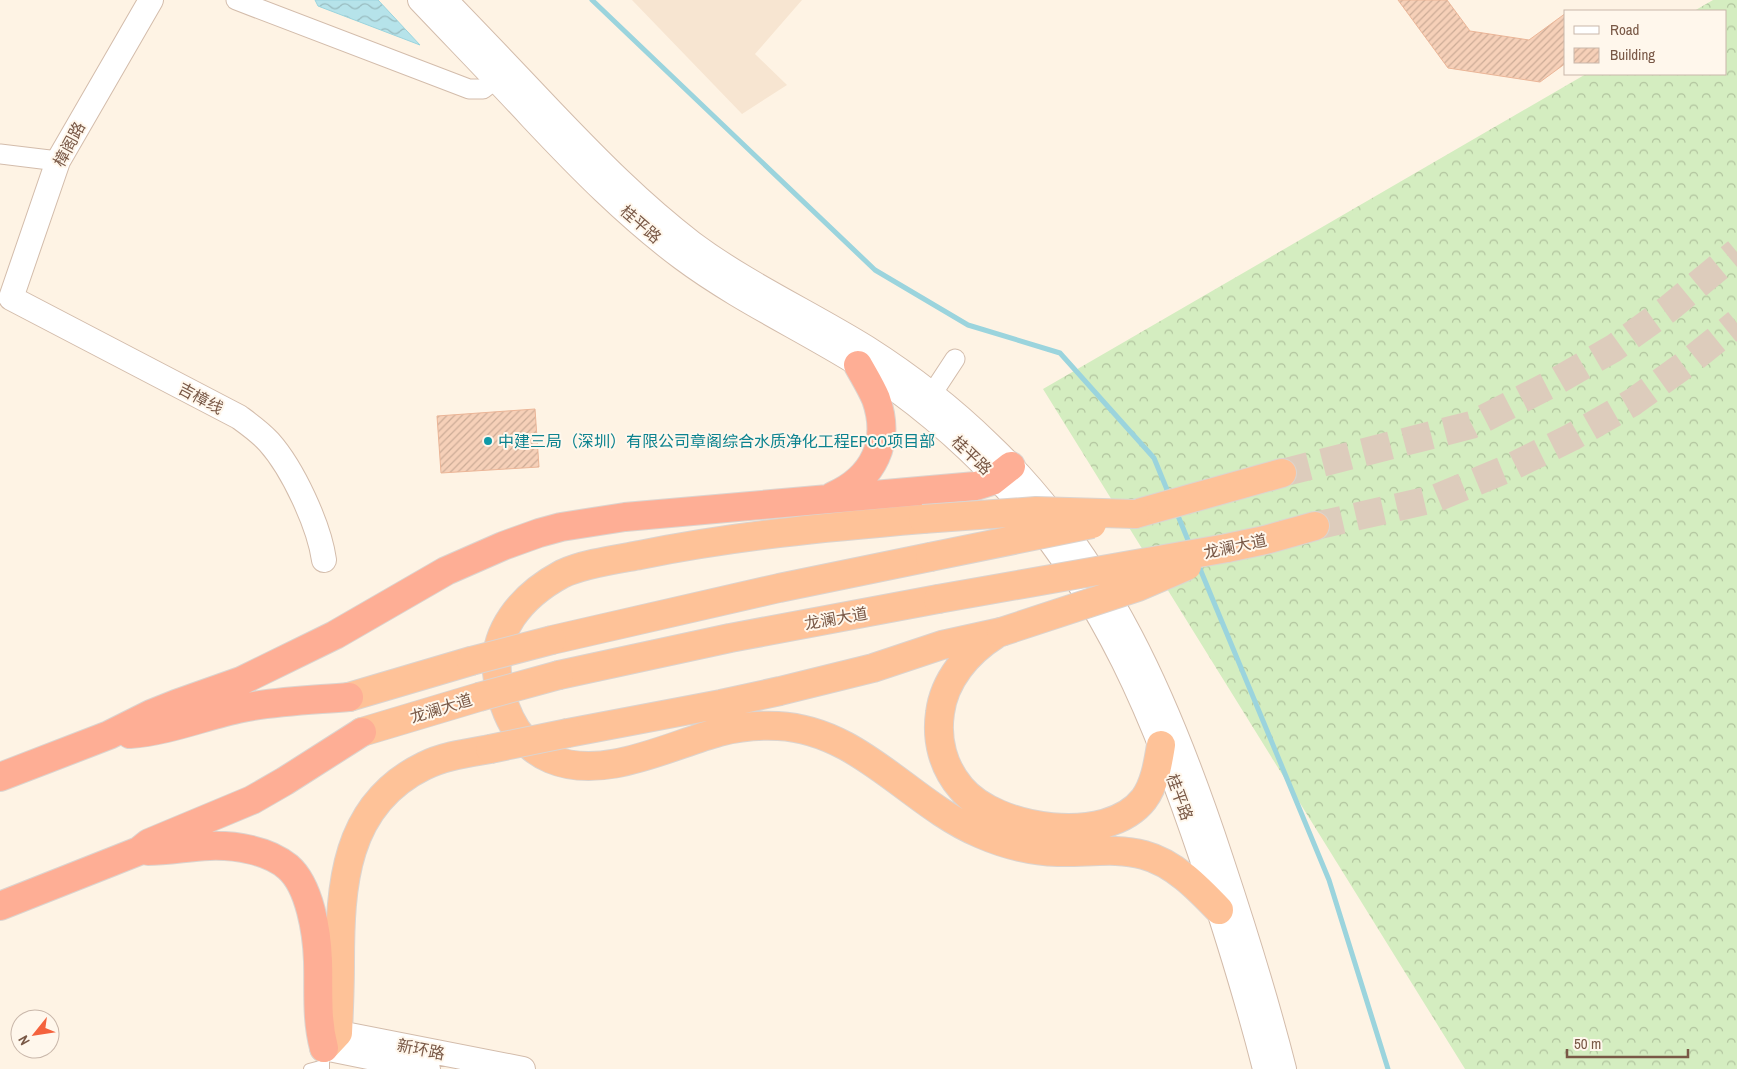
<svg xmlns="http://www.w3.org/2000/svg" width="1737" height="1069" viewBox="0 0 1737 1069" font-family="'Archivo Narrow','Noto Sans SC',sans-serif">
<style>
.residential{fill:#f7e5d1}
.forest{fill:url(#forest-crowns)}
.water{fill:url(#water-waves);stroke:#9bd4dd}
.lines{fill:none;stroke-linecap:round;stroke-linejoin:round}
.stream{stroke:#9bd4dd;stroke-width:5}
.building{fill:url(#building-hatch);stroke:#ebb597}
.trunk-tunnel{stroke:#ddccbc;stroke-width:28;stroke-dasharray:28 14;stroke-linecap:butt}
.service-casing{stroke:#d3bcab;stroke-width:12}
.minor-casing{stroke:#d3bcab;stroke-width:21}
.tertiary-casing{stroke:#d3bcab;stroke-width:26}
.trunk-casing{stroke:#dcd4cf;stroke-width:30}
.motorway-casing{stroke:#dcd4cf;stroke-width:30}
.service{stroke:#fff;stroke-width:10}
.minor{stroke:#fff;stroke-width:19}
.tertiary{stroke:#fff;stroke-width:24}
.trunk{stroke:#fec298;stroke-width:28}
.motorway{stroke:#feae95;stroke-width:28}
.trunk-bridge-casing{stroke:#dcd4cf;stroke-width:30;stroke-linecap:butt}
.trunk-bridge{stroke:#fec298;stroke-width:28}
.culture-dot{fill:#0f9aa8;stroke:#fff7ec;stroke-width:2}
.labels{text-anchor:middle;stroke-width:4;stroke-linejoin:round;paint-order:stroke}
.street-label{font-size:16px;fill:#795846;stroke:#fff7ec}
.culture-label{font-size:16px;fill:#0d838f;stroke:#fff7ec;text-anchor:start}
</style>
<defs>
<pattern id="forest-crowns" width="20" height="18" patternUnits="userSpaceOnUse" patternTransform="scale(1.25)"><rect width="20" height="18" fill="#d4edc0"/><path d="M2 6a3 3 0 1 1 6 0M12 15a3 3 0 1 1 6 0" fill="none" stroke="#b1c39e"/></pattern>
<pattern id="water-waves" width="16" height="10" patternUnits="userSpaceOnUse" patternTransform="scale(1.25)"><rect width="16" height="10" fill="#b6e3ea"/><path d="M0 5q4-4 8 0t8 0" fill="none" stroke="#99bbbf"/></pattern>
<pattern id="building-hatch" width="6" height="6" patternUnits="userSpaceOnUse" patternTransform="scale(1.25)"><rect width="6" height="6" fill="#f6d0b8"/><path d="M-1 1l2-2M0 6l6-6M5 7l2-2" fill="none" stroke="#ccac97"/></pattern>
</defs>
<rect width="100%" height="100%" fill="#fef3e4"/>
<path class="residential" d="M632 0H802L755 54 787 85 742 114Z"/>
<path class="forest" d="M1713 0H1737V1069H1465L1043 389 1586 74H1726V11H1694Z"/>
<path class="water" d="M315 0H378L420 45 318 6Z"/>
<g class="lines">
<path class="stream" d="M592 0 875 270 968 325 1060 353 1154 458 1170 497
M1176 511 1190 545
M1198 564 1329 880 1388 1069"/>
</g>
<path class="building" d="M1398 0H1447L1470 31 1529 40 1566 13V63L1540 82 1448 68Z
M535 409 539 467 441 473 437 416Z"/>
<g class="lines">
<path class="trunk-tunnel" d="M1282 473 1471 425 1555 382 1614 348 1668 309 1737 252
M1315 526 1434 499 1509 468 1572 437 1633 402 1690 361 1737 323"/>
<g class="service-casing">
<path id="service" d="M324 1049V1069
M309 1069 324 1065"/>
</g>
<g class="minor-casing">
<path id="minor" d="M236 0 469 89H483L496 79
M0 154 58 161
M932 394 955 359"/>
</g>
<g class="tertiary-casing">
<path id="tertiary" d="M151 0 58 161 11 298 239 417C250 425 260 432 269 442 293 469 319 525 324 560
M420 0C457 39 495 78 532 118 579 168 627 217 682 258 737 299 800 328 858 364 912 398 961 440 1004 486 1104 593 1156 722 1202 859 1225 928 1247 998 1265 1069
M445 0C481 37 517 75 552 112 597 159 641 204 692 243 747 284 809 312 867 348 911 376 952 408 989 444 1108 557 1171 707 1221 859 1244 928 1266 998 1284 1069
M319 1029 523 1069
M324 1048 428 1069"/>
</g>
<g class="trunk-casing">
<path id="trunk" d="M1135 514 1282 473
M923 519C828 527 733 536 640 555 618 559 582 564 562 574 523 595 489 632 498 680 504 713 518 745 551 759 603 781 668 746 719 732 738 727 758 725 778 726 860 730 910 804 981 834 1006 845 1031 851 1058 852 1087 853 1116 847 1144 855 1174 863 1198 888 1219 910
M1227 548 1265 540 1315 526
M995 635C968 652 944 680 940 713 936 740 943 767 961 788 996 830 1107 847 1144 799 1155 784 1158 763 1161 745
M552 640 779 588 930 557
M559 675 730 638 938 599
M349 697 471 661
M362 732 479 697
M568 733 721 704 780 691 873 668 942 645 1001 632
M324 1048 338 1033C339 1010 340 987 340 964 340 886 344 805 424 766 444 756 468 753 490 749"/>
</g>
<g class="motorway-casing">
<path id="motorway" d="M833 496C874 478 891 442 876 399 871 387 864 376 858 365
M130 734C169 731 204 716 242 708 277 701 314 700 349 697
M0 777 109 735 151 714 176 704 241 681 335 635 446 571 503 546 539 533 561 527 625 517 976 486 992 481 1011 466
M148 851C168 851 188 847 209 846 235 845 268 850 288 867 310 886 317 933 318 961 319 991 316 1018 324 1048
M0 906 139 851 149 843 252 800 285 781 362 732"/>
</g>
<use href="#service" class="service"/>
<use href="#minor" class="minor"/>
<use href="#tertiary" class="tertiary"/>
<use href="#trunk" class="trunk"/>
<use href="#motorway" class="motorway"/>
<g class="trunk-bridge-casing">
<path id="trunk-bridge" d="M923 519 1036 511 1135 514
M930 557 1092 524
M938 599 1227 548
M1001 632 1138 587 1187 566
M471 661 552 640
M479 697 559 675
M490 749 568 733"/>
</g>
<use href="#trunk-bridge" class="trunk-bridge"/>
</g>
<circle class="culture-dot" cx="488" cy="441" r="5"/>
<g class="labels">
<g class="street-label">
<text transform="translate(69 144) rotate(-62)" y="6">樟阁路</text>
<text transform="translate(641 224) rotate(41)" y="6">桂平路</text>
<text transform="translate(201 398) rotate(28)" y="6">吉樟线</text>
<text transform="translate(972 455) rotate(44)" y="6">桂平路</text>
<text transform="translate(1235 546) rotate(-12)" y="6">龙澜大道</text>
<text transform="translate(836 618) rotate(-10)" y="6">龙澜大道</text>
<text transform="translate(441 708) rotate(-17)" y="6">龙澜大道</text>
<text transform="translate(1180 797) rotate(70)" y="6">桂平路</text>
<text transform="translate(421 1049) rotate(11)" y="6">新环路</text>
</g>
<g class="culture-label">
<text x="498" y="447">中建三局（深圳）有限公司章阁综合水质净化工程EPCO项目部</text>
</g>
</g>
<rect x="1564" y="10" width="162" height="65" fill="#fff7ec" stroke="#c9b7aa"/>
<rect x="1574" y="26" width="25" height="8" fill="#ffffff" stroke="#c9b7aa"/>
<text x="1610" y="35" font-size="15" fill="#795846">Road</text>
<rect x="1574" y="48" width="25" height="15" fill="url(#building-hatch)" stroke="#c9b7aa"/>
<text x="1610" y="60" font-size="15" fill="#795846">Building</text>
<g transform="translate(35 1034) rotate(240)"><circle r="24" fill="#fff7ec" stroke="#c9b7aa"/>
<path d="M0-4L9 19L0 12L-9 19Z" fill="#f4623d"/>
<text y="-8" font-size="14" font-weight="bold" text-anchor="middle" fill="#795846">N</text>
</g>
<path d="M1567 1049v8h121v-8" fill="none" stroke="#795846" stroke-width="2.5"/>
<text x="1574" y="1049" font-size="15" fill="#795846" stroke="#fff7ec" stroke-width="4" paint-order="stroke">50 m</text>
</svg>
